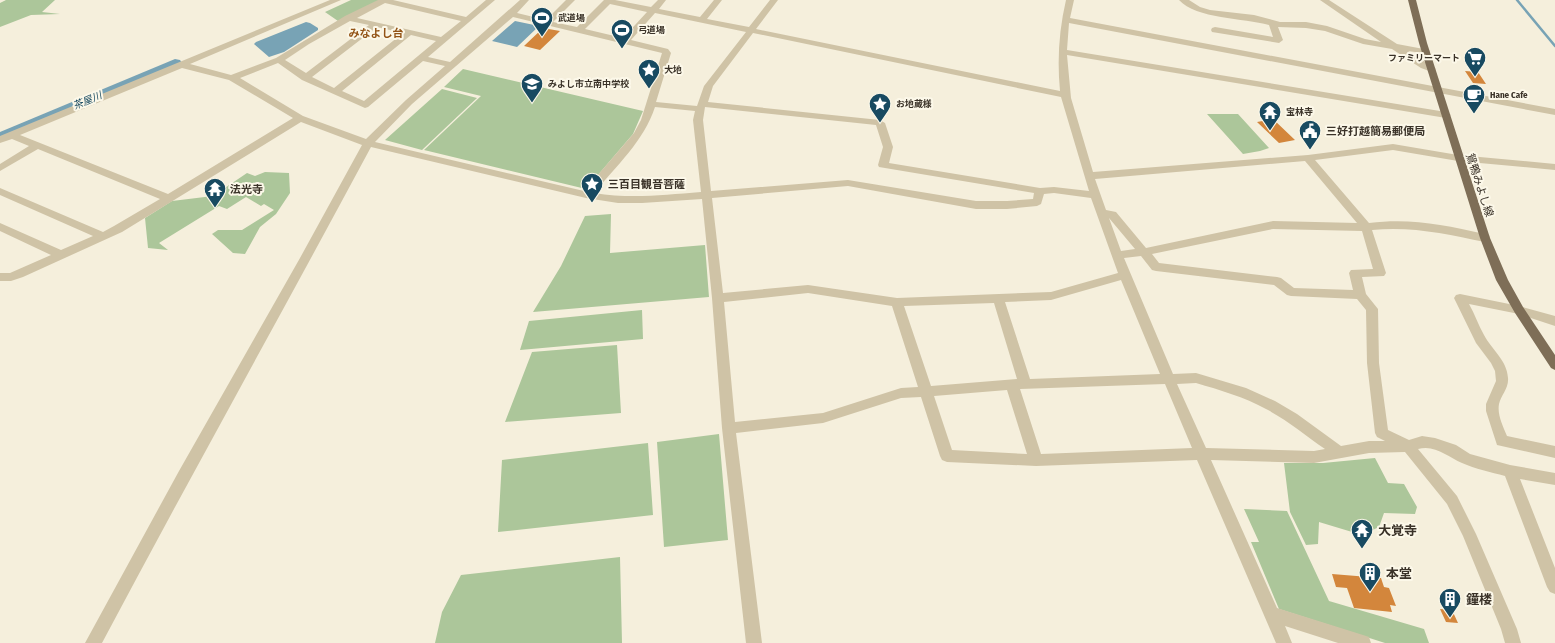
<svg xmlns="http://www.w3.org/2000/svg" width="1555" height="643" viewBox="0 0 1555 643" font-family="'Fira Sans Condensed','Noto Sans JP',sans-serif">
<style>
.green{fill:#acc69a}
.water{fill:#78a3b5}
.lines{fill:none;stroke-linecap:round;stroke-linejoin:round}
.stream{stroke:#78a3b5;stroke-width:2.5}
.river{fill:#78a3b5;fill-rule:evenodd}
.building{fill:#d3863c}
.minor{fill:#cfc3a6;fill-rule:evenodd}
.major{fill:#7e6e57;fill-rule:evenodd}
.labels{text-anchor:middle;stroke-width:4;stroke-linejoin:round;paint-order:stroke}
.far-poi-label{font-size:9px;font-weight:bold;fill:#3a3228;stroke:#fcf8e9;text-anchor:start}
.far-water-label{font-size:10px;font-style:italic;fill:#184a61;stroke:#fcf8e9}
.far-quarter-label{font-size:11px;font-weight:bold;fill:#935417;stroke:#fcf8e9}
.poi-label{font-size:11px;font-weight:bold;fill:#3a3228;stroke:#fcf8e9;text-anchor:start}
.street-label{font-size:11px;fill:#3a3228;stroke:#fcf8e9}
.near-poi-label{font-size:13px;font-weight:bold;fill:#3a3228;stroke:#fcf8e9;text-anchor:start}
</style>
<rect width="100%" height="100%" fill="#f5efdc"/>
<path class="green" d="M6 0H55L42 12 60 14 31 15 0 27V3Z
M351 0H380L338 21 325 12Z
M463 69 643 111 633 134 586 189 424 150 481 96 444 87Z
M442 89 477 98 422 150 385 140Z
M1207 114H1238L1269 148 1260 151 1243 154Z
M265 172 289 173 290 193 276 214 260 227 245 254 233 253 212 234 218 230H242L274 210 264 204 261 206 246 197 227 209 219 206 159 243 168 250 148 248 145 218 172 201 213 196 247 173 255 176Z
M611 214 610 253 705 245 709 297 533 312 561 266 585 216Z
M642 310 643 339 520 350 529 321Z
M617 345 621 413 505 422 532 352Z
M719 434 728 540 664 547 657 442Z
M648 443 653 515 498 532 502 460Z
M1375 458 1388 483 1404 484 1417 507 1415 514 1384 513 1379 527 1362 535 1319 522 1318 544 1306 545 1290 512 1284 463H1323Z
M1244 509 1287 511 1329 601 1424 629 1429 643H1385L1279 609 1251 542H1259Z
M620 557 622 643H435L442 612 461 575Z"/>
<path class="water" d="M515 21 539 26 517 47 492 41Z
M306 22 310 23 318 28V30L284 52 269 57 254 44 256 42Z"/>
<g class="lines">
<path class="stream" d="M1517 0 1555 46"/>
<path class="river" d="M175 59 180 60 182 63 180 66 0 142V132Z"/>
</g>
<path class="building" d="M543 28 560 31 540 50 524 46Z
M1465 71 1478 72 1486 84 1473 83Z
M1273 119 1295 140 1279 143 1257 122Z
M1332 574 1381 578 1384 587 1389 588 1396 606 1390 605 1392 612 1354 608 1347 588 1336 587Z
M1440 609 1452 610 1458 623 1446 622Z"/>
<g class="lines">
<path class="minor" d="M330 0H341L190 64 231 75 276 58 345 16 378 0H393L466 17 486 0H495L428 57 450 62 520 0H529L517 13 546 20 566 0H575L553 22 577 27 604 0H615L651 7 658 0H666L659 9 700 17 714 0H722L707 19 749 27 770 0H778L756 29 1060 91C1057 60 1059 30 1066 0H1074L1070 18 1555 109V115L1069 23 1067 50 1446 112 1451 115 1446 118 1067 55 1071 98 1093 172 1308 155 1393 144 1458 155 1555 164V170L1458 161 1393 150 1315 160 1369 223C1412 218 1443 225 1485 234L1489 235 1490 238 1489 241 1485 242C1447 234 1411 226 1372 230L1386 273 1384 276 1362 277 1366 294 1378 309 1379 363 1388 430 1409 440 1422 436 1435 438 1456 445 1470 454 1510 465 1555 473V485L1520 479 1555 568V594L1550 592 1547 587 1505 476C1491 472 1475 469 1462 463 1448 457 1435 444 1418 449L1457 496 1476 534 1517 629 1521 643H1505L1501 629 1463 536 1447 504 1405 452 1369 453 1314 463 1211 460 1277 608 1363 635 1369 637 1371 643H1338L1285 626 1292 643H1276L1197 460 1036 466 947 462 942 460 940 456 921 397 901 398 823 423 736 433 762 643H746L722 428 712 298 702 199 642 203H618L586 198 371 147C282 313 190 477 102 643H85L179 471 300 258 362 145 301 122 122 232 23 277 11 281H0V273H10L51 255 0 231V223L61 250 93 236 0 195V188L103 232 114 226 160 199 38 149 0 171V164L29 146 12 139 0 143V136ZM385 3 461 21 441 37 357 18ZM610 4 647 12 623 38 585 29ZM655 13 746 32 704 86 697 106 656 102 671 53 668 49 631 40ZM513 17 662 53 641 120 634 133 584 191 375 142 412 104ZM350 21 369 25 306 73 285 60 309 44ZM377 27 403 33 334 88 312 77ZM753 33 1061 97 1089 191 1054 187 1040 188 889 163 893 147 885 123 880 120 708 102 713 86ZM411 35 436 41 364 101 342 91ZM423 61 445 66 406 100 366 139 303 116 240 78 278 63 302 80 365 108 368 107ZM182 68 229 80 293 118 168 194 20 135ZM655 107 695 111 693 120 701 192C663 195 631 199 594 193 616 166 644 141 655 107ZM705 107 876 125 883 147 878 165 879 167 1034 193 1033 199 1007 201H976L848 180 711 191 703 120ZM1305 161 1357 223 1273 221 1146 248 1116 212 1106 210 1095 179ZM848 186 976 209H1007L1037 206 1041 204 1044 194 1054 193 1091 198 1118 273 1051 292 897 298 808 285 723 293 712 198ZM1109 218 1135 249 1121 251ZM1273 229 1362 231 1373 269 1351 270 1349 273 1353 290 1294 288 1281 278 1277 277 1159 263 1152 254ZM1141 256 1152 270 1156 271 1274 285 1287 295 1291 296 1357 299 1366 310 1367 363 1375 433 1377 437 1385 441H1369L1341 446 1297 414 1275 401 1246 388 1196 373 1173 374 1124 258ZM1121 280 1160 374 1030 379 1005 302 1051 300ZM808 293 892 306 918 387 901 388 823 413 735 422 724 302ZM994 303 1017 379 931 386 904 306ZM1196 383C1220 390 1244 397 1266 409 1287 420 1305 435 1325 449L1314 451 1206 448 1177 384ZM1165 384 1192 448 1041 454 1020 389ZM1007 390 1027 454 952 450 934 396Z
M1179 0H1189L1200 7 1210 10 1254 15 1280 22H1306L1327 26 1365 39 1381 42 1320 0H1329L1397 44 1429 50 1430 52 1429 54 1408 51 1436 69 1432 72 1421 68 1392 49 1363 44 1325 31 1306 28 1278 27 1283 40 1279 43 1212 32 1211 30 1212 28 1215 27 1273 37 1269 25C1244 18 1196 19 1179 0Z
M1460 294 1519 306 1555 316V326L1519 314 1469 304C1475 314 1478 325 1484 335 1492 350 1507 360 1508 378 1509 388 1501 395 1499 404 1497 415 1503 426 1507 436L1555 446V458L1497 445 1486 411V404L1496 381 1495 371 1491 363 1476 343 1454 298 1456 295Z"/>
<path class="major" d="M1408 0H1416L1427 43 1490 238 1508 280 1523 307 1555 355V370L1551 368 1515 313 1496 280 1480 238 1419 43Z"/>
</g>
<defs>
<g id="stadium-pin" transform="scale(1.15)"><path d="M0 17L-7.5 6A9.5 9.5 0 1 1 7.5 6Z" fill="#184a61" stroke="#fcf8e9"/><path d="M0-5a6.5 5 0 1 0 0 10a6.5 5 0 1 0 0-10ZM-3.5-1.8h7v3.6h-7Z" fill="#fff"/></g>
<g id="supermarket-pin" transform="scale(1.15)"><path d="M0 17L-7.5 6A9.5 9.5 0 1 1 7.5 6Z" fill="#184a61" stroke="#fcf8e9"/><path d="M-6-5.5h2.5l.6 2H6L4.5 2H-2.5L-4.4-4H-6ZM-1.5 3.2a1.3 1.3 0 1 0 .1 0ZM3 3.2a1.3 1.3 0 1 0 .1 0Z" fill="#fff"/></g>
<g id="sight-pin" transform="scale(1.15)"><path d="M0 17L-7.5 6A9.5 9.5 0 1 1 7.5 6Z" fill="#184a61" stroke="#fcf8e9"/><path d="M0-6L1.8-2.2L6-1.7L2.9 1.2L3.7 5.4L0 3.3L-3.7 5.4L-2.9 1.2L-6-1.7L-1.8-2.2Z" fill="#fff"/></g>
<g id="school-pin" transform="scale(1.15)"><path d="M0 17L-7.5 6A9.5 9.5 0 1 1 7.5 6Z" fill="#184a61" stroke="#fcf8e9"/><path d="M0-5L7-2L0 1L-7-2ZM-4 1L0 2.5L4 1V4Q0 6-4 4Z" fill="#fff"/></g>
<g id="cafe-pin" transform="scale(1.15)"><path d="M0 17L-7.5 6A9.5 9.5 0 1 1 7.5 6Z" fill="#184a61" stroke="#fcf8e9"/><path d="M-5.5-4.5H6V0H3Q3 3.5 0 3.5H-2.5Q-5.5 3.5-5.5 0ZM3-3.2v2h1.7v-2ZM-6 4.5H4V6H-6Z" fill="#fff"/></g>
<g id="temple-pin" transform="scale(1.15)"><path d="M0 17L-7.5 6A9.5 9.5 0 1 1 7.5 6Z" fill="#184a61" stroke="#fcf8e9"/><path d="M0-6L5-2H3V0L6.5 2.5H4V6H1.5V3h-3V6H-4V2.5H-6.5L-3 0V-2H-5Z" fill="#fff"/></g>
<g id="civic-pin" transform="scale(1.15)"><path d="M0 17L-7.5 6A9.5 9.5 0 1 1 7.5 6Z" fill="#184a61" stroke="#fcf8e9"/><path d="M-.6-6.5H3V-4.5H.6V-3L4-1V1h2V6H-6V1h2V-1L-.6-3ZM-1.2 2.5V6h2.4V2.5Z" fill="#fff"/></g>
<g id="building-pin" transform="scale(1.15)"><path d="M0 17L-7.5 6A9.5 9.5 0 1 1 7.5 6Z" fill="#184a61" stroke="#fcf8e9"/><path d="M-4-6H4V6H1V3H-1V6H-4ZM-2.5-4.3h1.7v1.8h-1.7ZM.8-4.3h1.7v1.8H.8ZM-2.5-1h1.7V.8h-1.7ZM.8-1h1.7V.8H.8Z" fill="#fff"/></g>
</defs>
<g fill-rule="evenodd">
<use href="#stadium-pin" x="542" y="18"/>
<use href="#stadium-pin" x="622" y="30"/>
<use href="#supermarket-pin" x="1475" y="58"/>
<use href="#sight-pin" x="649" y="70"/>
<use href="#school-pin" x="532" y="84"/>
<use href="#cafe-pin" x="1474" y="95"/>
<use href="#sight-pin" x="880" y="104"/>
<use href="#temple-pin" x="1270" y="112"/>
<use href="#civic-pin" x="1310" y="131"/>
<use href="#sight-pin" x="592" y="184"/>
<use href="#temple-pin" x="215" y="189"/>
<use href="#temple-pin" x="1362" y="530"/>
<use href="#building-pin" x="1370" y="573"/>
<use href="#building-pin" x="1450" y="599"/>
</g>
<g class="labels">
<g class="far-poi-label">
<text x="558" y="21">武道場</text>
<text x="638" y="33">弓道場</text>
<text x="1460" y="61" text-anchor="end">ファミリーマート</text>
<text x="664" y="73">大地</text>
<text x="548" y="87">みよし市立南中学校</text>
<text x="1490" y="98">Hane Cafe</text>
<text x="896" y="107">お地蔵様</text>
<text x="1286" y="115">宝林寺</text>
</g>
<g class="far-water-label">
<text transform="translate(87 100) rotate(-23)" y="4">茶屋川</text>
</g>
<g class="far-quarter-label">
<text x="376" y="37">みなよし台</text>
</g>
<g class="poi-label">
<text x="1326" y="135">三好打越簡易郵便局</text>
<text x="608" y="188">三百目観音菩薩</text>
<text x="230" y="193">法光寺</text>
</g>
<g class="street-label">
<text transform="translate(1480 185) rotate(72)" y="4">鴛鴨みよし線</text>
</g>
<g class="near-poi-label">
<text x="1378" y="535">大覚寺</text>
<text x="1386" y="578">本堂</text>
<text x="1466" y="604">鐘楼</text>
</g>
</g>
</svg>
